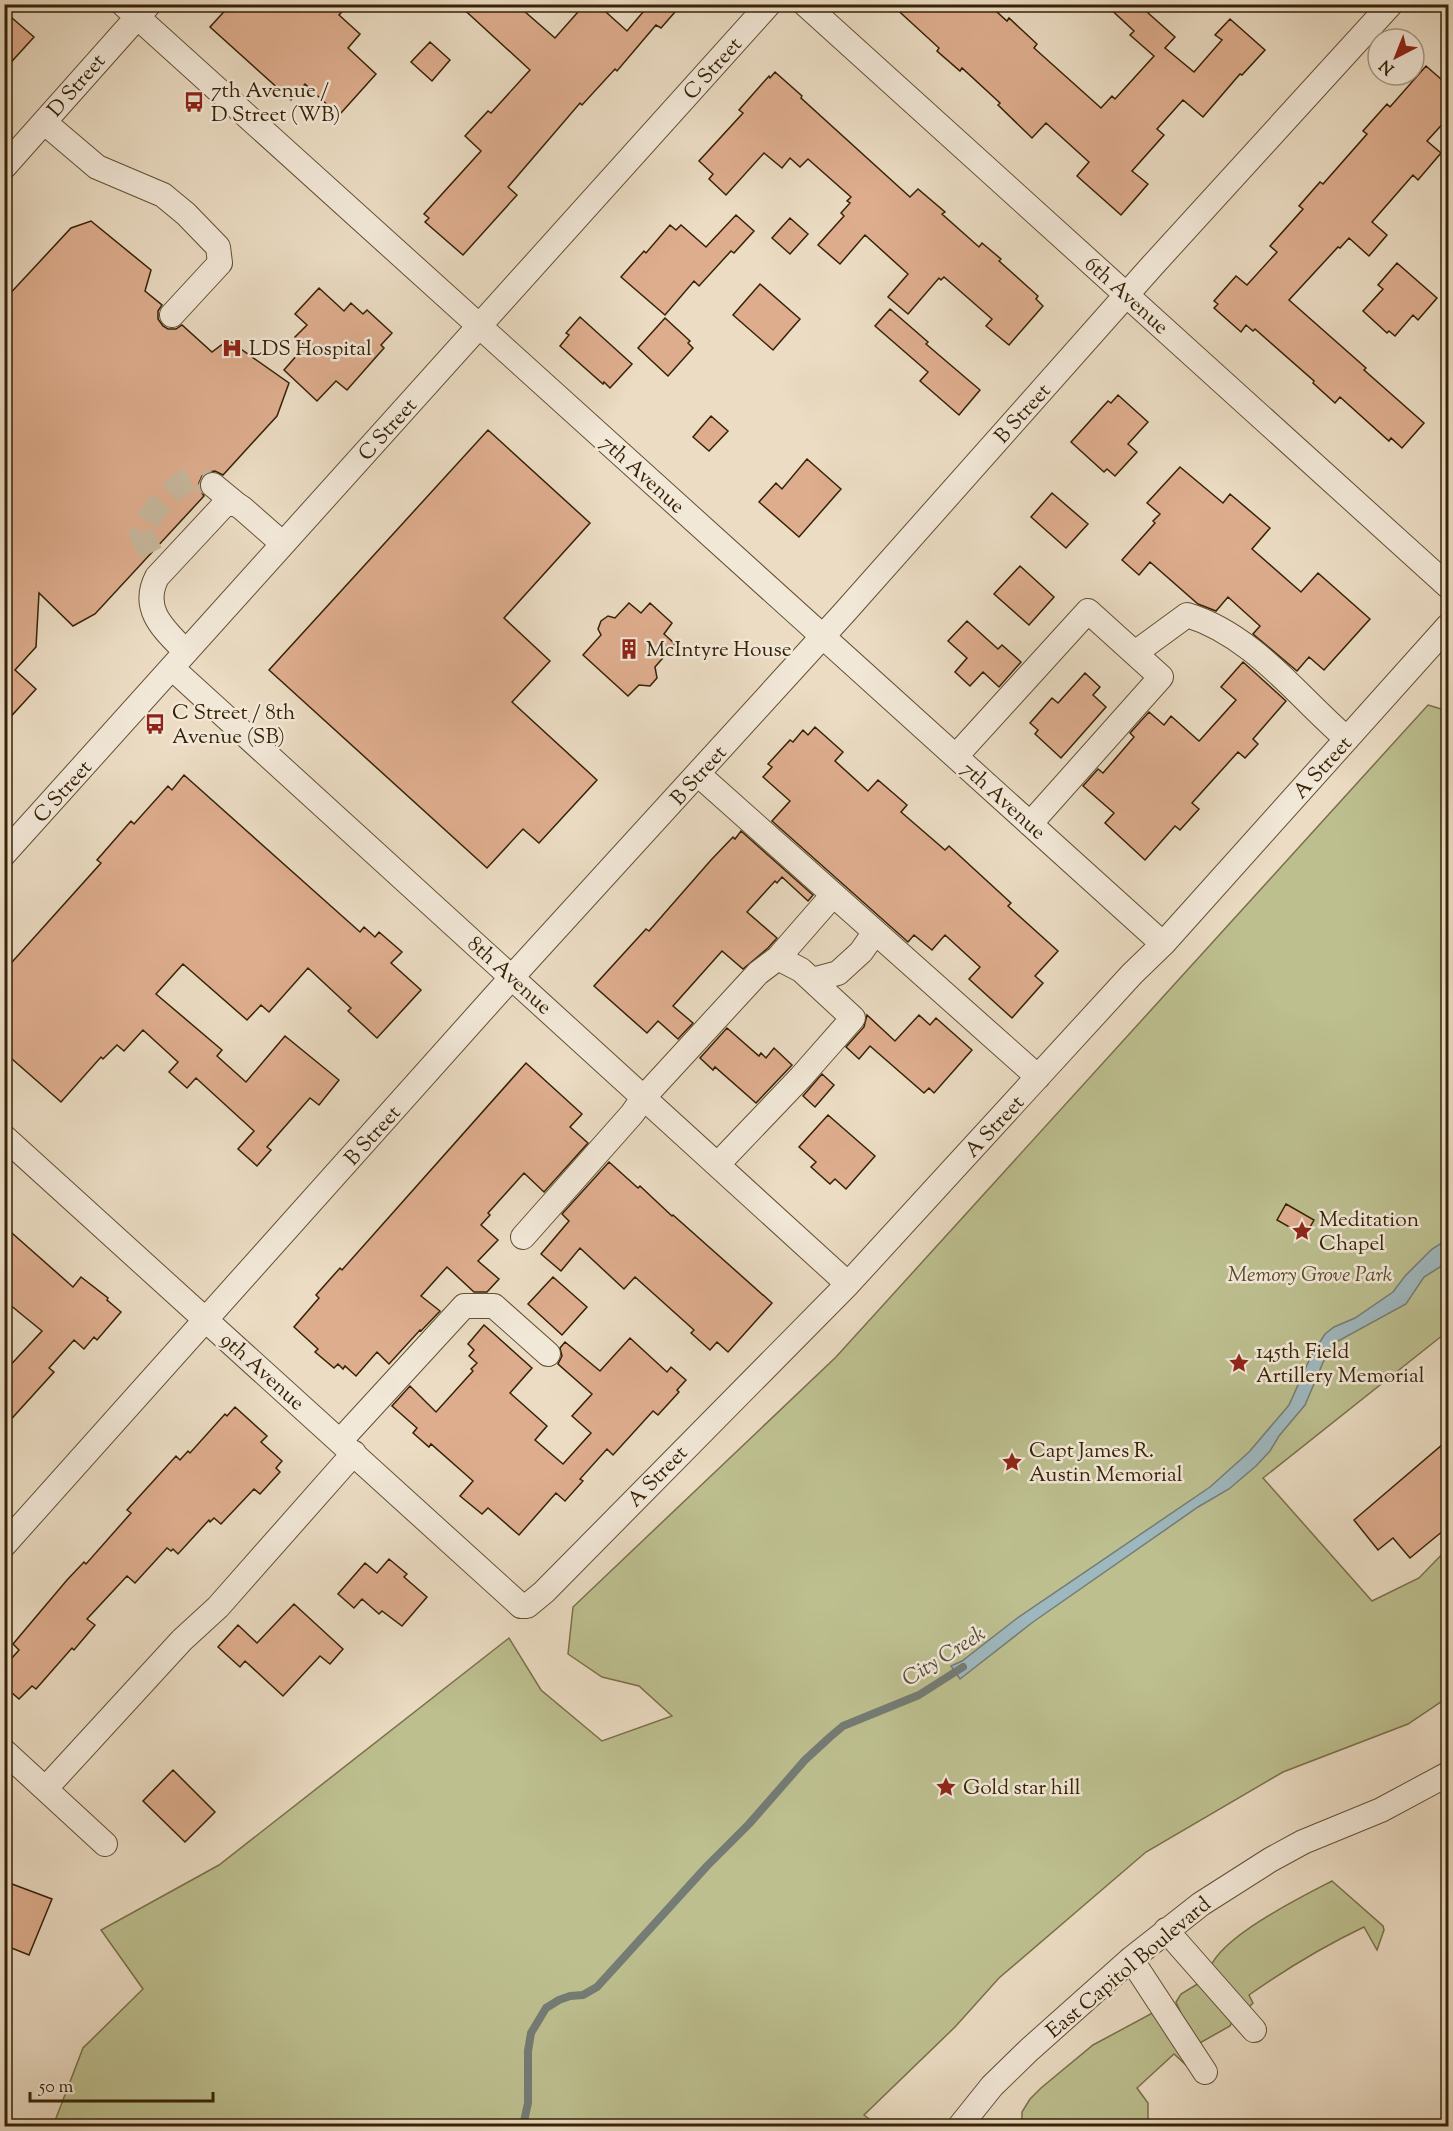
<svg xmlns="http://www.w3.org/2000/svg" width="1453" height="2131" viewBox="0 0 1453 2131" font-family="'Sorts Mill Goudy',serif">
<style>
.green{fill:#bdbf8f;stroke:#7a704a;stroke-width:1.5}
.water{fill:#9eb8bf;stroke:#747c75;stroke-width:1.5}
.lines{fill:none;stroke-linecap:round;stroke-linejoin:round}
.stream{stroke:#747c75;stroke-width:8}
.building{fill:#dead8e;stroke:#362206;stroke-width:1.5}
.minor-tunnel{stroke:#c7b79d;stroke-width:24;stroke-dasharray:24 12;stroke-linecap:butt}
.minor-casing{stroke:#635035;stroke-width:26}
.minor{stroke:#f2e8d8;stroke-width:24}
.labels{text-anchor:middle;stroke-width:5;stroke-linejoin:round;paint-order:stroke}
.street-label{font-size:21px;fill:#362206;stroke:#f2e8d8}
.poi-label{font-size:21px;fill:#362206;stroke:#f2e8d8;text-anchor:start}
.park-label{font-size:21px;font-style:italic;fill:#584928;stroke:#f2e8d8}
.water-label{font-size:22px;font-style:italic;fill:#554f3e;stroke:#f2e8d8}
</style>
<rect width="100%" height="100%" fill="#ebdcc3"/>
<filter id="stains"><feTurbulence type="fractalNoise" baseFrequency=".00333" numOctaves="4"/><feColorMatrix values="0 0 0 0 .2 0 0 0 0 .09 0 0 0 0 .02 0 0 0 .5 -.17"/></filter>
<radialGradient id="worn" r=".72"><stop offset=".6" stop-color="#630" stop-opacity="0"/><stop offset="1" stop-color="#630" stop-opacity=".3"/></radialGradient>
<path class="green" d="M1428 705 1448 711V1331L1263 1478 1372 1601 1419 1578 1448 1548V1697L1408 1724 1283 1772 1146 1852 999 1978 955 2027 864 2115 878 2126H53L83 2048 143 1989 101 1930 219 1865 509 1638 541 1690 602 1741 672 1716 639 1686 602 1677 568 1654 573 1607 836 1357Z
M1332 1881 1383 1926 1384 1930 1377 1950 1364 1927C1324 1946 1286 1969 1249 1995L1253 2003 1249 2007 1210 1968C1222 1936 1301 1897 1332 1881Z
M1199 1983 1232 2022 1230 2026 1198 2044 1188 2029 1176 2002 1181 1994Z
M1158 2010 1187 2066 1174 2054 1137 2088 1148 2103V2126H1022V2112L1030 2099 1041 2088 1093 2045Z"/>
<path class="water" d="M1448 1239V1262L1424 1277 1406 1304 1338 1341 1325 1358 1305 1405 1279 1436 1270 1451 1256 1466 1229 1489 1198 1507 1033 1622 960 1679 951 1666 962 1661 1016 1619 1210 1487 1249 1452 1289 1405 1311 1356 1325 1334 1334 1327 1355 1318 1393 1292 1405 1276 1432 1249Z"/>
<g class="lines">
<path class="stream" d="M523 2126 528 2103V2051L531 2033 546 2008 559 2000 570 1996 583 1995 597 1987 707 1866 749 1824 805 1760 830 1737 843 1726 919 1695 963 1667"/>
</g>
<path class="building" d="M231 4H349L339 15 360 34 348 48 376 74 341 113 335 108 333 110 305 84 291 100 210 27Z
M458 4H516L555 38 585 4H597L627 31 643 12 633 4H682L661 28 656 25 617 71 615 69 582 105 580 103 508 187 517 195 463 255 425 222 429 218 424 214 481 151 465 136 488 111 491 113 530 70Z
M891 4H988L1007 21 1009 18 1037 44 1034 48 1101 108 1112 96 1115 99 1154 56 1130 35 1134 31 1105 4H1138L1175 37 1165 48 1194 72 1222 40 1215 35 1230 19 1265 50 1242 75 1240 74 1203 117 1183 100 1157 129 1164 135 1132 171 1148 184 1121 215 1077 176 1089 162 1046 123 1032 138 998 105 1000 103 962 68 960 71 937 51 939 48Z
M4 11 34 37 4 70Z
M430 42 450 60 432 81 411 62Z
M1426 66 1449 86V117L1427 141 1441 153 1418 180 1413 175 1372 222 1387 235 1369 256 1349 238 1340 248 1338 247 1289 300 1366 368 1364 370 1424 423 1402 448 1391 438 1389 441 1340 397 1335 403 1313 383 1314 381 1255 329 1253 331 1246 325 1241 332 1214 308 1218 304 1214 301 1236 276 1247 285 1277 252 1270 246 1303 209 1299 206 1320 182 1323 184 1367 134 1363 131 1387 104 1390 107Z
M775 72 802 96 801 98 910 197 918 189 945 212 942 214 979 247 982 243 1001 259 999 261 1038 296 1036 299 1043 306 1009 345 986 326 992 319 944 277 941 280 939 278 908 314 888 297 908 274 865 235 840 264 818 245 844 216 841 213 850 203 847 201 851 197 808 159 800 167 790 158 782 168 764 153 726 195 709 179 713 174 699 161 743 113 739 110 769 76 770 78Z
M736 215 754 231 734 253 731 251 699 286 694 281 665 315 621 277 644 251 646 253 670 225 676 230 681 225 706 247Z
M790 218 808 234 790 254 772 238Z
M91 221 151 270 145 291 162 305 158 311V319L163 326 168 329H176L182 325 212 352 228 340 289 383 277 416 223 475 215 471 209 472 202 476 199 483 200 490 204 496 95 614 73 626 39 593 36 647 15 670 36 689 4 724V300L71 228Z
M1397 263 1437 298 1418 320 1413 315 1395 336 1389 331 1387 333 1363 311 1383 289 1378 285Z
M760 284 800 319 773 350 733 315Z
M319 288 344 311 351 303 363 314 367 310 392 333 381 345 384 348 347 390 336 381 317 401 284 370 305 346 295 337 307 325 295 314Z
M890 309 928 342 926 344 980 390 959 415 920 381 928 372 875 326Z
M580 317 632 364 610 388 604 382 603 384 560 346 569 335 566 333Z
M665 318 690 341 688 343 693 348 668 376 638 348Z
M1118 395 1148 422 1128 444 1137 452 1115 476 1107 469 1104 472 1071 442 1108 401 1111 403Z
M711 416 728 431 709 451 693 437Z
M488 430 590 523 504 618 550 661 512 702 597 780 539 843 523 829 487 868 269 670Z
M807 459 841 489 799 537 759 502 776 483 782 489Z
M1180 467 1223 503 1230 494 1270 528 1252 549 1301 592 1318 573 1370 619 1324 670 1309 657 1297 671 1253 634 1260 626 1228 597 1216 611 1198 604 1150 562 1139 575 1122 560 1155 523 1153 521 1160 514 1147 503Z
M1052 493 1088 524 1066 548 1031 517Z
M1020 566 1054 597 1029 625 994 594Z
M629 603 641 613 650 603 672 623 664 634 675 644 655 667 657 678 650 686 639 685 628 696 583 655 601 635 598 629 601 621 608 616 615 618Z
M967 621 998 649 1002 645 1021 662 999 687 983 672 970 686 955 672 967 658 948 641Z
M1243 662 1286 701 1253 739 1258 744 1245 758 1238 752 1192 803 1199 809 1180 830 1175 826 1145 860 1105 823 1114 813 1083 786 1098 769 1103 773 1134 737 1130 733 1149 712 1164 725 1171 716 1199 741 1201 739 1236 700 1221 687Z
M1085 673 1100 687 1093 695 1106 707 1061 758 1035 734 1038 730 1030 723 1052 698 1058 703Z
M815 727 843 752 835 761 868 791 878 780 907 805 901 812 945 850 949 846 1011 903 1008 906 1058 951 1035 976 1043 983 1012 1018 969 979 980 967 945 935 932 950 914 935 908 942 772 821 790 801 763 777 772 767 768 764 790 740 793 742 803 730 808 735Z
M184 775 360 932 364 927 375 937 379 932 402 952 391 963 421 990 377 1038 348 1011 351 1008 308 968 269 1012 261 1005 247 1020 183 964 156 994 222 1050 217 1056 246 1082 285 1036 339 1080 319 1105 310 1098 267 1147 271 1150 257 1166 238 1149 254 1131 196 1078 187 1088 169 1072 178 1062 143 1030 124 1051 117 1045 103 1059 101 1057 61 1102 4 1052V971L101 863 97 860 131 821 134 824 168 786 172 790Z
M741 831 813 895 808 901 782 877 777 883 775 881 747 912 777 938 768 948 743 969 722 951 673 1006 693 1023 678 1039 658 1021 647 1033 594 986 646 929 649 931 711 860 733 837 735 839Z
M867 1015 895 1041 919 1015 930 1025 936 1018 972 1050 934 1093 929 1088 924 1093 870 1046 859 1059 846 1047 864 1027Z
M727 1028 759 1056 761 1053 766 1058 774 1048 792 1065 756 1103 715 1067 713 1070 700 1058Z
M526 1063 582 1114 570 1127 588 1143 544 1192 524 1173 488 1213 490 1215 481 1225 498 1240 478 1261 499 1279 487 1292H474L447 1267 421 1296 440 1311 421 1331 420 1330 389 1364 377 1352 356 1376 345 1366 343 1369 338 1364 334 1368 315 1352 318 1349 294 1327 319 1298 316 1295 340 1268 342 1270Z
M822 1074 834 1085 815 1107 803 1096Z
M828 1115 875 1156 846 1189 835 1179 830 1184 811 1167 816 1162 799 1147Z
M609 1162 638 1188 640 1186 672 1216 673 1215 772 1303 728 1352 717 1342 710 1350 691 1333 694 1330 635 1277 624 1289 580 1248 561 1271 541 1254 569 1221 562 1214Z
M1286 1204 1314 1220 1305 1236 1277 1220Z
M4 1226 73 1287 81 1277 108 1298 107 1300 121 1312 97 1340 94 1337 84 1349 74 1340 49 1368 54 1372 4 1427V1372L42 1331 4 1300Z
M553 1277 587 1307 562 1335 528 1304Z
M484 1325 532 1368 510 1393 547 1426 535 1440 563 1464 591 1433 572 1416 592 1394 558 1364 562 1356 560 1348 565 1342 600 1371 630 1338 667 1372 671 1367 686 1380 677 1390 679 1392 658 1415 653 1411 613 1455 607 1449 580 1479 583 1481 565 1501 556 1493 519 1535 488 1508 482 1514 460 1496 473 1481 431 1444 429 1447 413 1433 417 1428 392 1406 410 1386 436 1412 473 1371 471 1369 477 1363 469 1356 474 1350 468 1344Z
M235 1407 267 1436 261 1442 282 1461 276 1468 280 1472 260 1494 254 1489 221 1524 214 1518 210 1522 209 1520 178 1554 173 1549 171 1551 167 1548 135 1583 127 1576 87 1619 95 1625 74 1650 72 1648 36 1689 32 1686 19 1699 4 1686V1667L19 1650 13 1644 67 1580 84 1562 86 1564 131 1513 127 1510 176 1456 180 1460 188 1451 190 1453 225 1414 227 1416Z
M1449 1439V1526L1410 1558 1393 1538 1378 1550 1354 1520Z
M389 1559 407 1574 404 1577 427 1597 402 1626 382 1611 379 1614 362 1599 354 1608 338 1594 365 1563 377 1573Z
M294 1604 343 1649 330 1664 320 1656 283 1696 245 1661 240 1667 218 1647 238 1625 257 1643Z
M173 1770 215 1812 185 1842 143 1801Z
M4 1881 52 1899 29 1955 4 1945Z"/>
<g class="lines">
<path class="minor-tunnel" d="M151 553 141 533C149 513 174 485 194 477L213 485"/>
<g class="minor-casing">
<path id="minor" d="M123 4 1163 944
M805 4 1448 586
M44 122 97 167 163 195 186 214 218 247 220 263 172 315
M4 167 149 4
M213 485 236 504
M186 652C165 630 140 610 157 577L225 504H236L242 508 283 544
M1135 653 1187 615C1253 635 1297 696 1347 739
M172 668 848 1284
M956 756 1088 611 1161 677 1030 824
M699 775 1038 1077
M4 854 769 4
M812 980 838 973 861 952 875 932
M4 1137 521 1606H527L544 1592 848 1284 1132 974 1163 944 1448 626
M718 1164 801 1077 853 1018 801 970 778 958
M523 1237 632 1114 644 1097 758 973 778 958 833 895
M340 1441 464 1306H494L548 1354
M4 1545 512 977 844 613 1152 266 1391 4
M4 1751 105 1844
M46 1788 182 1640 218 1607 354 1453
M1166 1930 1254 2030
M1131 1959 1205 2072
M960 2126 992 2086 1029 2050 1131 1959 1201 1904 1270 1860 1303 1842 1381 1810 1448 1774"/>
</g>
<use href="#minor" class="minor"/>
</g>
<defs>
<g id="bus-bare" transform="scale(1.62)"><path d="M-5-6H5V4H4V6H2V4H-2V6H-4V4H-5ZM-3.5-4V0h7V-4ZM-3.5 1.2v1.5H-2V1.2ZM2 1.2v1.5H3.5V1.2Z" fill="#8f2418" stroke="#f2e8d8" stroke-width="2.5" paint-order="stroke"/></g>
<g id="hospital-bare" transform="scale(1.62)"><path d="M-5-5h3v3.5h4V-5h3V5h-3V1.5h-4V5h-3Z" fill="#8f2418" stroke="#f2e8d8" stroke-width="2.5" paint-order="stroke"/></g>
<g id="building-bare" transform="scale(1.62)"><path d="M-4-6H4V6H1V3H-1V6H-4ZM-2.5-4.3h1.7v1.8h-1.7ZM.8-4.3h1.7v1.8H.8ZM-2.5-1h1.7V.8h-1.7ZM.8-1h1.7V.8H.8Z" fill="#8f2418" stroke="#f2e8d8" stroke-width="2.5" paint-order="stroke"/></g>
<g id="sight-bare" transform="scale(1.62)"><path d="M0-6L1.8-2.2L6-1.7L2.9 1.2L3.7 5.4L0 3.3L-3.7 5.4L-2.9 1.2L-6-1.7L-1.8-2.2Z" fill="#8f2418" stroke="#f2e8d8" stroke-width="2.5" paint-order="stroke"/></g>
</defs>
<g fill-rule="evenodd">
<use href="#bus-bare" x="194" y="102"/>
<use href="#hospital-bare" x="232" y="348"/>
<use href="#building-bare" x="629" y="649"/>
<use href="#bus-bare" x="155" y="724"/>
<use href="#sight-bare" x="1302" y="1231"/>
<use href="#sight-bare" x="1239" y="1363"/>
<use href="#sight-bare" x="1012" y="1462"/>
<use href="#sight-bare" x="946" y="1787"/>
</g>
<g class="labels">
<g class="street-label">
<text transform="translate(712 68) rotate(-48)" y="7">C Street</text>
<text transform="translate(76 85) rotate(-49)" y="7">D Street</text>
<text transform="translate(1127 295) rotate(42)" y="7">6th Avenue</text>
<text transform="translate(1022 413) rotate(-48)" y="7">B Street</text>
<text transform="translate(387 429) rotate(-48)" y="7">C Street</text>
<text transform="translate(643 474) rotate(42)" y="7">7th Avenue</text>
<text transform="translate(1322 767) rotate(-48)" y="7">A Street</text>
<text transform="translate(698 775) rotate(-48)" y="7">B Street</text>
<text transform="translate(62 791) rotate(-48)" y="7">C Street</text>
<text transform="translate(1004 800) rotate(42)" y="7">7th Avenue</text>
<text transform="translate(510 975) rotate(42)" y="7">8th Avenue</text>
<text transform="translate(994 1126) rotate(-47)" y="7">A Street</text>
<text transform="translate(372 1135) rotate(-48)" y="7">B Street</text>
<text transform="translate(263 1371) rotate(42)" y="7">9th Avenue</text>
<text transform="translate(657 1476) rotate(-46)" y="7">A Street</text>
<text transform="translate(1128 1967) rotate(-40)" y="7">East Capitol Boulevard</text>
</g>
<g class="poi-label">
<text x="211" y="97">7th Avenue /<tspan x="211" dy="24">D Street (WB)</tspan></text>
<text x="249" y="355">LDS Hospital</text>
<text x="646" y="656">McIntyre House</text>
<text x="172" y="719">C Street / 8th<tspan x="172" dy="24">Avenue (SB)</tspan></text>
<text x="1319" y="1226">Meditation<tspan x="1319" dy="24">Chapel</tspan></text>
<text x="1256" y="1358">145th Field<tspan x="1256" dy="24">Artillery Memorial</tspan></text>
<text x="1029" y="1457">Capt James R.<tspan x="1029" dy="24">Austin Memorial</tspan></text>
<text x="963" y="1794">Gold star hill</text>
</g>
<g class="park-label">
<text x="1310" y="1281">Memory Grove Park</text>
</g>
<g class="water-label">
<text transform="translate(943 1655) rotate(-32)" y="8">City Creek</text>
</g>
</g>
<rect width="1453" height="2131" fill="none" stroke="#ebdcc3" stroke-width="24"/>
<rect x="6" y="6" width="1441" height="2119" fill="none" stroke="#362206" stroke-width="3"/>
<rect x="12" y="12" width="1429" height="2107" fill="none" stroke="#362206" stroke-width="1.5"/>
<g transform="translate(1396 57) rotate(222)"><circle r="28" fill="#f2e8d8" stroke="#a79984" stroke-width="1.5"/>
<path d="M0-4.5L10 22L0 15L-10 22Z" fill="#8f2418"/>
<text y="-9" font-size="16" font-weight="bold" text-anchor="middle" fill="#362206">N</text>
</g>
<path d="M30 2092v9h183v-9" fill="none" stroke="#362206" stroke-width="3"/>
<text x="39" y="2092" font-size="18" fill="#362206" stroke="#f2e8d8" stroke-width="4.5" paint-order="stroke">50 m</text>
<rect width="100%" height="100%" filter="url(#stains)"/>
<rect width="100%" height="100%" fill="url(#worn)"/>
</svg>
